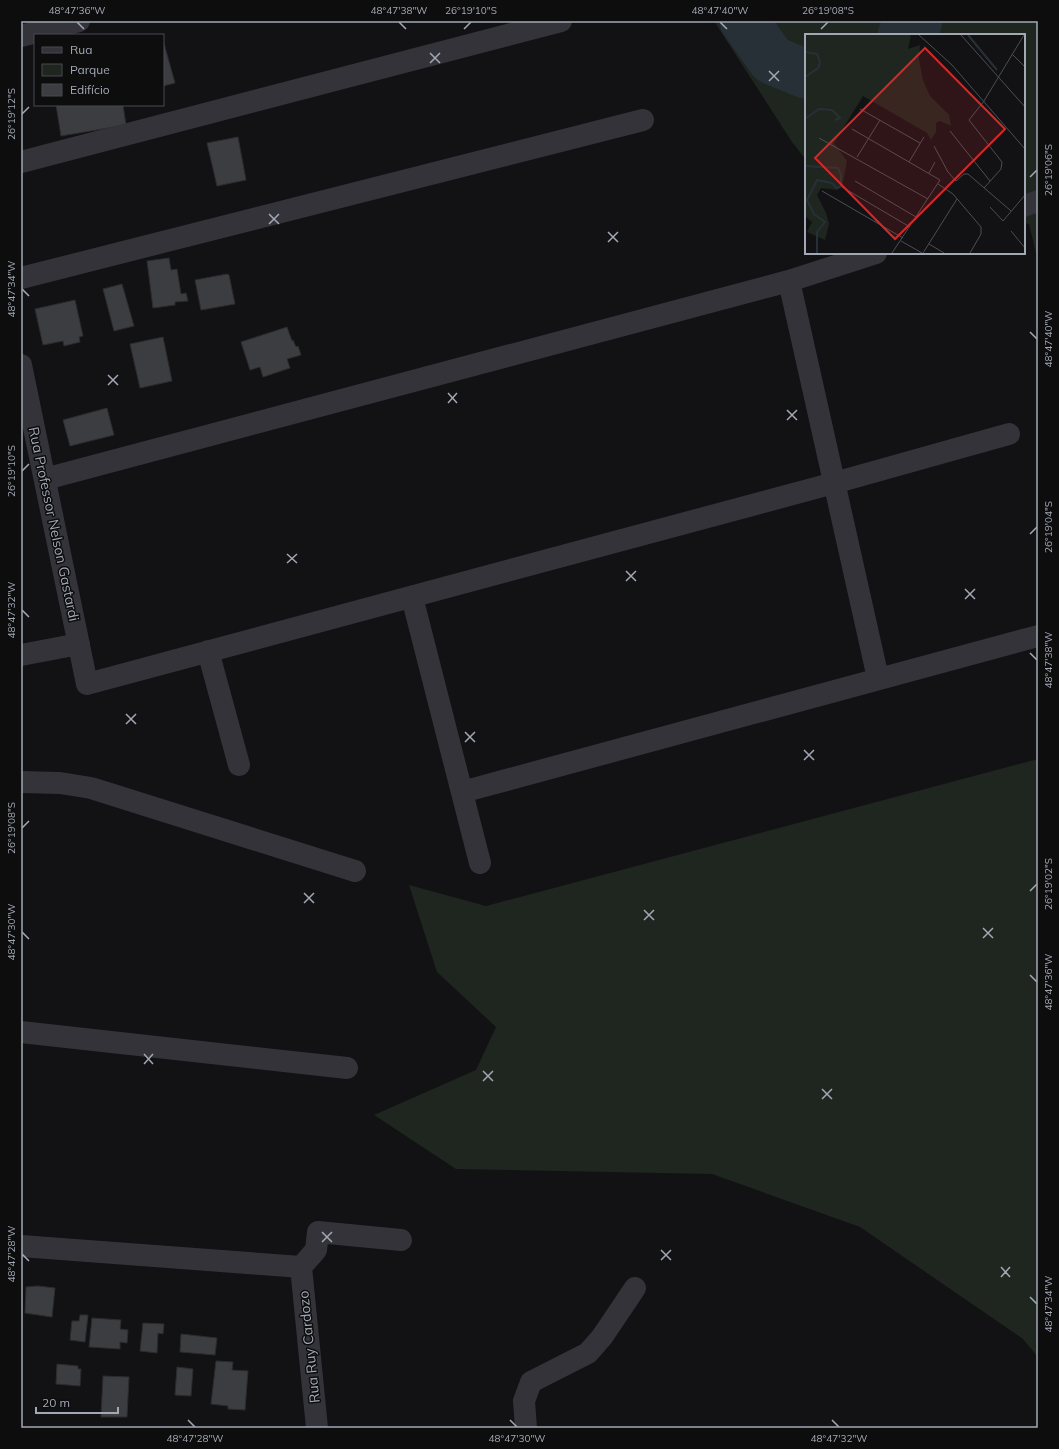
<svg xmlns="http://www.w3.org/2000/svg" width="1059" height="1449" viewBox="0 0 1059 1449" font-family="Mulish,sans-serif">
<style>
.green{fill:#1e261f}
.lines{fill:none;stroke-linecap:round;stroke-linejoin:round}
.river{stroke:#283037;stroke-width:49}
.building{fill:#3c3d41;stroke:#2c2c30}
.minor{stroke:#333339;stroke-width:22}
.ticks{fill:none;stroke:#a3a8b5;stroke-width:1.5}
.labels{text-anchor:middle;stroke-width:3;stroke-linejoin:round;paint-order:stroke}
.street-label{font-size:14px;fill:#a3a8b5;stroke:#0d0d0e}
.inset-river{fill:none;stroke:#283037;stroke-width:2}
.inset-road{fill:none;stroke:#4c4e54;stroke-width:1}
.view{fill:#d62828;fill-opacity:0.15;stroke:#d62828;stroke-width:2}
.inset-edge{fill:none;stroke:#a3a8b5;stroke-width:2}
.neatline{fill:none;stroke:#a3a8b5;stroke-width:1.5}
.ticks-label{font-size:10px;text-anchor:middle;fill:#a3a8b5}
</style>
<rect width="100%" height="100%" fill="#121214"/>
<path class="green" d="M714 21H1038V261L1029 224 1024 223V35H806V160L792 142Z
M1038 759V1357L1023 1339 860 1227 712 1174 456 1169 374 1115 476 1070 496 1027 437 972 409 885 486 906Z"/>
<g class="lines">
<path class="river" d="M744 21 772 60 806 74
M902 35 918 21"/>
</g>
<path class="building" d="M163 40 175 83 163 86Z
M56 105H123L126 125 61 136Z
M238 137 246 180 217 186 207 143Z
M169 258 171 270 177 269 181 294 186 293 188 301 175 302V305L153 308 147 261Z
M227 274 229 275 235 304 201 310 195 280Z
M122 284 134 326 114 331 103 289Z
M75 300 83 336 79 337 80 342 64 346 63 341 43 345 35 309Z
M287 327 292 341 293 340 296 347 298 346 301 355 287 359 290 368 263 377 260 367 250 370 241 342Z
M163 337 172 381 140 388 130 344Z
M107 408 114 435 70 446 63 420Z
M38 1286 55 1288 52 1317 25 1313 26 1287Z
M80 1315H88L85 1342 70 1340 72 1321H79Z
M92 1318 121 1320 120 1329 128 1330 127 1343 120 1342V1349L89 1347Z
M143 1323 164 1324 163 1334 158 1333 157 1353 140 1351Z
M181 1334 217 1338 215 1355 180 1352Z
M216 1361 233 1362 232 1370 248 1371 245 1410 228 1409V1406L211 1404Z
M57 1364 78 1366V1369H81L80 1386 56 1384Z
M177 1367 193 1369 191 1396 175 1395Z
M103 1376 129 1377 127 1417H101Z"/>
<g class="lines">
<path class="minor" d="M21 36 79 21
M21 162 561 21
M1024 206 1038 201
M21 278 643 120
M789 281 878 678
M21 365 87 684 834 483 1009 434
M45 479 789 281 876 253
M412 597 480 863
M208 651 239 765
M21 655 79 644
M21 782 60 783 91 788 355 871
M462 792 1038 636
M21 1032 347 1068
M21 1246 301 1267
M301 1267 317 1428
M301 1267 316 1250 318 1232 401 1240
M526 1428 524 1401 531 1382 588 1353 602 1337 635 1288"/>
</g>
<path class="ticks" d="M77 22 84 29M399 22 406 29M720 22 727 29M464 29 471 22M821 29 828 22M430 53 440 63M430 63 440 53M769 71 779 81M769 81 779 71M22 114 29 107M1030 177 1037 170M269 214 279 224M269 224 279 214M608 232 618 242M608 242 618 232M22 289 29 296M1030 332 1037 339M108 375 118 385M108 385 118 375M448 393 457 403M448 403 457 393M787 410 797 420M787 420 797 410M22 471 29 464M1030 534 1037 527M287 554 297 563M287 563 297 554M626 571 636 581M626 581 636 571M965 589 975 599M965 599 975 589M22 610 29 617M1030 653 1037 660M126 714 136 724M126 724 136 714M465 732 475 742M465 742 475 732M804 750 814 760M804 760 814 750M22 828 29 821M1030 891 1037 884M304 893 314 903M304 903 314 893M644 910 654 920M644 920 654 910M983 928 993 938M22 932 29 939M983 938 993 928M1030 975 1037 982M144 1054 153 1064M144 1064 153 1054M483 1071 493 1081M483 1081 493 1071M822 1089 832 1099M822 1099 832 1089M322 1232 332 1242M322 1242 332 1232M661 1250 671 1260M22 1254 29 1261M661 1260 671 1250M1001 1267 1010 1277M1001 1277 1010 1267M1030 1297 1037 1304M188 1420 195 1427M510 1420 517 1427M832 1420 839 1427"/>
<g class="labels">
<g class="street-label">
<text transform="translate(54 524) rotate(78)" y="5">Rua Professor Nelson Gastardi</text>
<text transform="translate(309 1347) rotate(-96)" y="5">Rua Ruy Cardozo</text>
</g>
</g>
<g transform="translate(805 34)">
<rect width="220" height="220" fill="#121214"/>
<path d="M0 1H106L103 15 115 11 114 25 118 46 125 62 144 81 146 92 135 87 131 89V98L126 106 122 99 58 62 29 109 42 127 37 153 32 156 16 154 12 161 21 179 24 190 20 206 2 198 7 188 0 182Z" fill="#1e261f"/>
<path class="inset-river" d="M163 1 192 36M0 18 12 20 15 28 13 34 0 43M0 85 14 75 27 76 35 84 30 86M0 132 33 134 36 141V152L32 154 27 149 12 146 2 166 9 180 20 188 12 198V219"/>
<path class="inset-road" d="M114 1 147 31 220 115M156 1 220 73M207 20 220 33M55 75 115 109M47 95 135 146 87 219M145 97 185 147M14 104 123 165M129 112 143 138 151 147 159 140H163L206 177M52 123 75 86M104 128 119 103M124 139 130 128M50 147 111 183M133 150 148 160 176 193V200L165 219M37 153 105 193M179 154 196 135 197 128 164 86 179 67 219 1M17 157 98 204M185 173 198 187 220 161M206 197 220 214M96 207 117 219M124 210 139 219M118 219 152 165"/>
<path class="view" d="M120 14 200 95 90 205 10 124Z"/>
<rect width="220" height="220" class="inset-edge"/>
</g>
<rect width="1059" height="1449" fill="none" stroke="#0d0d0e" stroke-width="44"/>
<rect x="34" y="34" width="130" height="72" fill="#0d0d0e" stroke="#494b51"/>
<rect x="42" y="47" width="20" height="6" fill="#333339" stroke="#494b51"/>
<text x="70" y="54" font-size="12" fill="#a3a8b5">Rua</text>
<rect x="42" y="64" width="20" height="12" fill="#1e261f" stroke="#494b51"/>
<text x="70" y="74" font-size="12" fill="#a3a8b5">Parque</text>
<rect x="42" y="84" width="20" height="12" fill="#3c3d41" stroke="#494b51"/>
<text x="70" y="94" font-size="12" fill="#a3a8b5">Edifício</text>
<path d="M36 1407v6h82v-6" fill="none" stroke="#a3a8b5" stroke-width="2"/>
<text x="42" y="1407" font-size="12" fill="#a3a8b5" stroke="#0d0d0e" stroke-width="3" paint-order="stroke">20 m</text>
<rect x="22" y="22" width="1015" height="1405" class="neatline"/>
<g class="ticks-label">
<text x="77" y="14">48°47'36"W</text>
<text x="399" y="14">48°47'38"W</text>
<text x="471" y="14">26°19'10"S</text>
<text x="720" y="14">48°47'40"W</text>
<text x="828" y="14">26°19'08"S</text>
<text transform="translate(11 114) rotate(-90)" y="4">26°19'12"S</text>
<text transform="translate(1048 170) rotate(-90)" y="4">26°19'06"S</text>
<text transform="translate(11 289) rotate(-90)" y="4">48°47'34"W</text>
<text transform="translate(1048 339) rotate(-90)" y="4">48°47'40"W</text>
<text transform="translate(11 471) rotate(-90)" y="4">26°19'10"S</text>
<text transform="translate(1048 527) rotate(-90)" y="4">26°19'04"S</text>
<text transform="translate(11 610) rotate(-90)" y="4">48°47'32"W</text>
<text transform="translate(1048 660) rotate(-90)" y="4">48°47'38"W</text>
<text transform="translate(11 828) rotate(-90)" y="4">26°19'08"S</text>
<text transform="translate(1048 884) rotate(-90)" y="4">26°19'02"S</text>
<text transform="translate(11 932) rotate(-90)" y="4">48°47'30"W</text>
<text transform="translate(1048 982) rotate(-90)" y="4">48°47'36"W</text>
<text transform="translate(11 1254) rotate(-90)" y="4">48°47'28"W</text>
<text transform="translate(1048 1304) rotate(-90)" y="4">48°47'34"W</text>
<text x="195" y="1442">48°47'28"W</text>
<text x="517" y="1442">48°47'30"W</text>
<text x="839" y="1442">48°47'32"W</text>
</g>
</svg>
